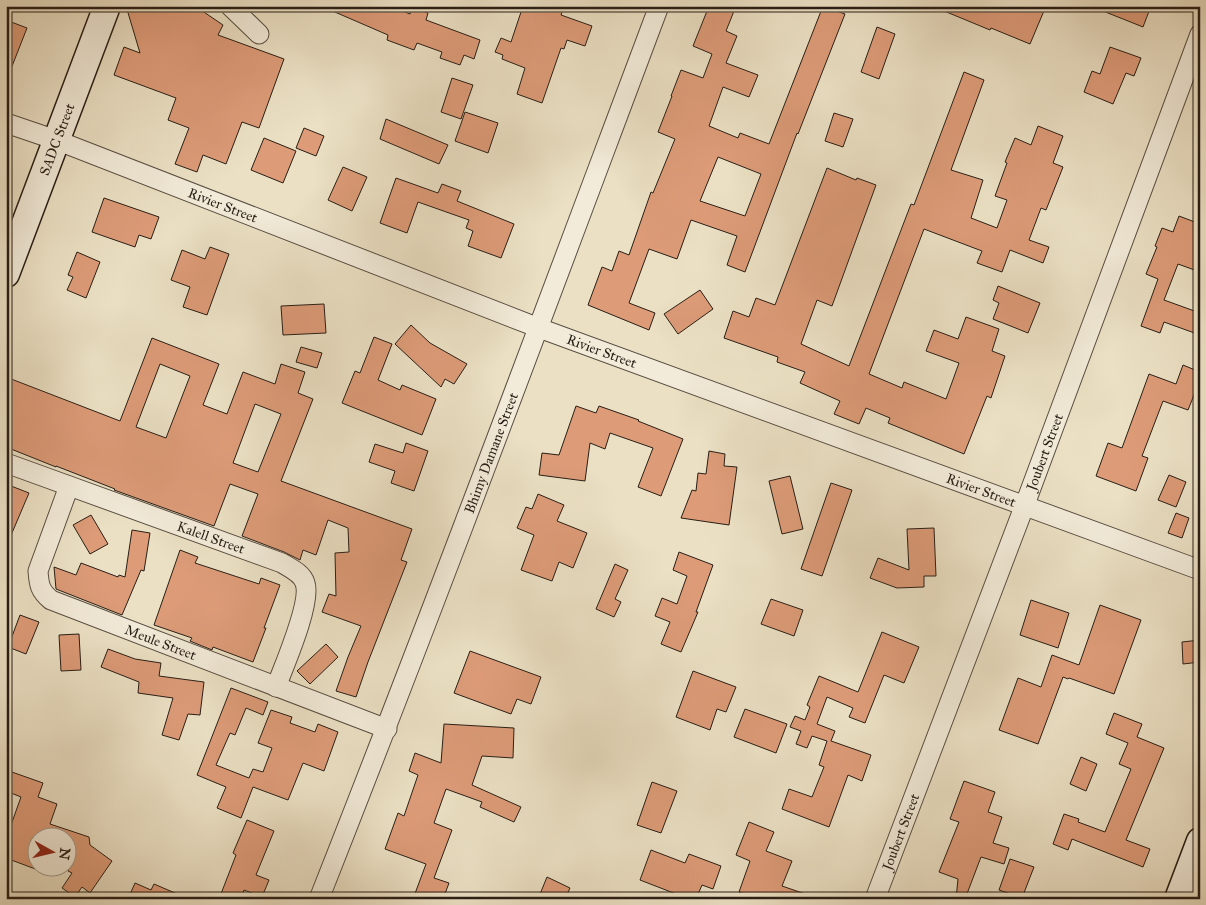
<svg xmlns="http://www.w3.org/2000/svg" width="1206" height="905" viewBox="0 0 1206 905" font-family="'IM FELL Great Primer',serif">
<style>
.building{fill:#dd9b78;stroke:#281e16;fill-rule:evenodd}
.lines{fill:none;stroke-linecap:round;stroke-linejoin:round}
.street-casing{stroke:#594e42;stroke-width:21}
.secondary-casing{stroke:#281e16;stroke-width:29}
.street{stroke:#f2ebd9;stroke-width:19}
.secondary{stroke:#f2ebd9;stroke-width:26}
.labels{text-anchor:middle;stroke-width:5;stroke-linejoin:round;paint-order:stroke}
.street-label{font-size:14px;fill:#281e16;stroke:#f2ebd9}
</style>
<rect width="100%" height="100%" fill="#ebe0c4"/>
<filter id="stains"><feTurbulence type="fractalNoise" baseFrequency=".004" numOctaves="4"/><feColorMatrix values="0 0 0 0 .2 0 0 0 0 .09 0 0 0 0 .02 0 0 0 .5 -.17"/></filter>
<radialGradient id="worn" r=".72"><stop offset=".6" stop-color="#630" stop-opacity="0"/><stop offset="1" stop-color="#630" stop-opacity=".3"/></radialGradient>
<path class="building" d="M126 6H195L223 25 218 35 284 59 259 128 242 122 226 164 203 155 197 172 175 164 189 128 168 120 176 98 114 75 124 47 140 53Z
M321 6H390L410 14 412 7 428 13 426 20 480 40 474 59 464 55 460 65 440 58 442 52 417 43 414 50 387 40 388 35Z
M523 6H564L561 15 592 26 585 46 567 40 564 49 561 48 542 103 517 94 525 68 502 59 503 55 495 52 501 38 511 42Z
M709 6H736L726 31 737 36 726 63 758 75 749 97 723 87 709 126 738 138 740 133 769 144 823 6 845 14 798 134 797 133 745 272 727 265 737 236 691 220 677 259 649 249 629 303 655 313 649 330 588 305 602 267 612 271 619 251 629 255 651 192 653 193 675 139 658 132 672 96H671L681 70 703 78 712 54 693 46ZM718 157 761 174 745 216 700 201Z
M932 6H1046L1030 44 991 28 990 30Z
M1094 6H1151L1143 27 1093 7Z
M6 20 27 28 7 79H6Z
M877 27 895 34 879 79 861 72Z
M1110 47 1141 58 1134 76 1126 73 1113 104 1084 92 1092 71 1100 74Z
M964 72 984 80 951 170 983 180 971 218 997 228 1007 200 995 196 1007 163 1005 162 1015 138 1031 145 1038 126 1063 136 1053 163 1063 167 1046 210 1041 208 1029 240 1049 247 1043 263 1010 250 1002 272 977 263 982 251 924 229 869 374 902 388 904 382 946 399 959 363 926 351 934 330 958 339 966 317 999 329 992 351 1005 356 991 398 987 396 964 454 888 423 890 418 866 408 859 424 834 414 840 401 800 383 805 372 777 362 778 357 724 338 733 311 749 317 756 298 775 305 827 168 856 180 857 178 876 185 832 306 817 300 801 344 849 366 911 204 914 205Z
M452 78 473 85 461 119 441 112Z
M465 112 498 123 488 153 455 141Z
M834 113 853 119 843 147 825 141Z
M386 119 448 145 439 164 380 139Z
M304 128 324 136 316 156 296 148Z
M264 138 296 151 283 183 251 170Z
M343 167 367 177 352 211 328 200Z
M396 178 438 193 442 184 461 191 457 201 514 224 501 258 468 246 473 231 466 228 469 220 418 202 407 233 380 223Z
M104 198 159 217 151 239 139 235 135 247 92 232Z
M1179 216 1200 224V272L1178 264 1164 300 1200 313V335L1164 322 1160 333 1141 326 1158 279 1146 274 1157 247 1155 246 1162 228 1173 232Z
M210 247 229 254 207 315 183 307 190 287 171 280 182 250 205 259Z
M77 252 100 262 86 298 67 290 73 277 68 275Z
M998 286 1040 303 1028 333 993 319 999 303 993 300Z
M700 290 713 309 678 334 664 314Z
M324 304 326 333 283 335 281 306Z
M411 325 430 343 467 364 454 384 445 379 441 387 395 344Z
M374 337 392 344 378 380 400 390 402 385 436 399 422 435 342 403 355 371 360 373Z
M152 338 219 364 203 405 227 414 243 372 275 384 281 364 305 372 298 393 313 399 281 481 412 529 401 560 407 562 368 662 356 697 336 691 348 657 361 626 322 612 329 594 336 596 335 553 349 552 348 528 328 520 316 555 303 550 300 560 284 552 242 536 258 494 230 484 214 526 114 490 115 489 56 466V467L6 447V377L120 421ZM160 364 190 376 166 438 136 427ZM255 404 281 414 258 472 233 463Z
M301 347 322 353 317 368 296 362Z
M1183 365 1200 372V380L1188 410 1163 401 1142 456 1148 458 1136 491 1096 476 1108 443 1122 448 1149 374 1176 384Z
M576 406 596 413 599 406 639 420 638 421 683 439 661 496 638 487 653 448 610 433 605 449 590 443 585 481 539 475 542 453 559 455Z
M406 443 428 451 414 491 391 483 395 471 369 462 375 444 403 453Z
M709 451 725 454 724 466 737 467 729 525 681 518 692 490 696 491 698 473 706 474Z
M1169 475 1186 482 1176 507 1158 500Z
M790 476 803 529 782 534 769 481Z
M831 483 852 490 822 576 801 569Z
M6 484 29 493 6 547Z
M538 494 564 505 557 521 587 533 573 568 559 562 552 581 521 570 534 535 517 528 526 507 532 509Z
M1176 513 1189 518 1182 538 1168 533Z
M91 515 108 544 90 554 73 525Z
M934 528 936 576H924V587L897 588 870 578 878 558 909 570 907 529Z
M132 530 150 533 144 571 141 570 122 615 56 589 54 567 76 575 81 563 118 577 119 575 125 577Z
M180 550 198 557 195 563 259 584 261 578 280 585 264 628H266L253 662 213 647 212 650 190 641 192 638 154 625Z
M679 552 713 565 696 612H698L681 652 661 644 670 622 655 616 662 598 677 604 687 576 673 570Z
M615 564 628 570 615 599 621 602 614 617 596 609Z
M771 599 803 610 794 636 761 624Z
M1031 600 1069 613 1058 648 1020 635Z
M1100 605 1141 620 1114 694 1069 678 1068 679 1063 677 1038 744 999 730 1018 678 1041 687 1052 655 1079 665Z
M20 615 39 622 26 654 8 647Z
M882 632 919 647 904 683 884 675 865 723 849 717 853 708 827 697 817 724 835 731 831 741 871 755 862 781 848 775 829 827 782 809 789 789 812 797 824 767 819 765 827 741 812 736 807 748 796 744 801 731 790 727 795 716 805 720 810 707 807 705 819 676 858 692Z
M79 634 81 670 61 671 59 635Z
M1200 640V662L1183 664 1182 642Z
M326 644 338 657 310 684 297 671Z
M108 649 135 659 161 663 159 676 204 682 200 715 188 714 179 740 162 735 173 698 138 693 139 682 101 667Z
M470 651 541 677 531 704 517 699 511 714 454 693Z
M693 671 736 687 726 712 717 709 710 730 676 717Z
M231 688 268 702 263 715 246 708 235 735 230 733 216 765 249 778 253 769 263 772 272 748 258 743 271 710 292 717 290 723 315 732 318 724 338 732 324 771 303 763 288 800 253 787 241 818 217 808 226 787 197 775Z
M745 709 787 724 776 753 734 737Z
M1114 713 1142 724 1137 737 1164 748 1126 840 1150 849 1143 867 1072 839 1068 850 1053 844 1064 814 1079 819 1078 822 1105 832 1131 769 1119 764 1128 743 1106 734Z
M444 724 514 728 513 758 482 756 472 785 521 807 514 822 480 807 482 802 446 789 434 823 452 830 434 878 449 883 443 899H413L426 864 385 849 398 813 404 816 418 775 409 771 415 753 441 763Z
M1081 757 1097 764 1086 791 1070 784Z
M9 771 43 783 38 797 57 804 50 824 89 837 90 845 112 861 90 893 82 887 75 897 62 888 72 873 68 871V838H38V870L6 858V823L11 825 21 797 6 791V778Z
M964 781 995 792 988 812 1002 817 993 843 1009 848 1004 864 981 857 965 899H956L958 879 939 872 959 822 950 819Z
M652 782 677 791 661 833 637 825Z
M247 820 274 831 256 875 269 880 262 897 244 890 241 899H219L236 855 233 853Z
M749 822 774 832 766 851 792 861 782 886 814 897V899H757L739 892 750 861 736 855Z
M651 850 685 863 689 854 721 866 713 889 702 885 696 899H689L640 880Z
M1010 859 1034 867 1022 898 999 890Z
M547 877 570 888 565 899H538Z
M135 883 151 890 154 884 189 899H128Z"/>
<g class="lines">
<g class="street-casing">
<g id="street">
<path d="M230 6 259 34"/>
<path id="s1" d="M6 123 56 140 539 328 1200 570"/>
<path id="s2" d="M6 463 282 563C290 568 302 573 305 583 312 602 284 666 276 687"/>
<path id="s3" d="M69 486 38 571C39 585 40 591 51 600L387 729"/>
<path id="s4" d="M319 899C436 603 547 304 659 6"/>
<path id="s5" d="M875 899 1024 507 1200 34"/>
</g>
</g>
<g class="secondary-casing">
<g id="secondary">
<path id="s6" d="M6 274 107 6"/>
<path d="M1178 899 1200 841"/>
</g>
</g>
<use href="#street" class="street"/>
<use href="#secondary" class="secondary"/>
</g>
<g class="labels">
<g class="street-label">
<text dy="5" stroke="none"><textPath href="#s6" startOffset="144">SADC Street</textPath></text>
<text dy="5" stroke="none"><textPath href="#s1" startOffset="232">Rivier Street</textPath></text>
<text dy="5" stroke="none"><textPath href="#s1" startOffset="638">Rivier Street</textPath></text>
<text dy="5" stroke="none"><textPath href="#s4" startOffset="478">Bhimy Damane Street</textPath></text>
<text dy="5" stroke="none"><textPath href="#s5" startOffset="478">Joubert Street</textPath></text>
<text dy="5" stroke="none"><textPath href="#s1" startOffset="1042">Rivier Street</textPath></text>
<text dy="5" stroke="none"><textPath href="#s2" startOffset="218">Kalell Street</textPath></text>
<text dy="5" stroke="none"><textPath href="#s3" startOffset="241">Meule Street</textPath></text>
<text dy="5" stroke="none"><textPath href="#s5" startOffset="72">Joubert Street</textPath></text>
</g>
</g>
<rect width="1206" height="905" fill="none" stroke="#ebe0c4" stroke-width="25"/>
<rect x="8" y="8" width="1191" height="890" fill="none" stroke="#281e16" stroke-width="2.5"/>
<rect x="12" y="12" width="1181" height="880" fill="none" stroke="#281e16"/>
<g transform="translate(52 852) rotate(98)"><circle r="24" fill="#f2ebd9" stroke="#a1998b"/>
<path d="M0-4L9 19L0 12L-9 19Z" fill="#8f2418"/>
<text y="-8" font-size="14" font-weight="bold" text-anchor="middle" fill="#281e16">N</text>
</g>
<rect width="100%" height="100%" filter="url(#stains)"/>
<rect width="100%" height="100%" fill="url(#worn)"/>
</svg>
